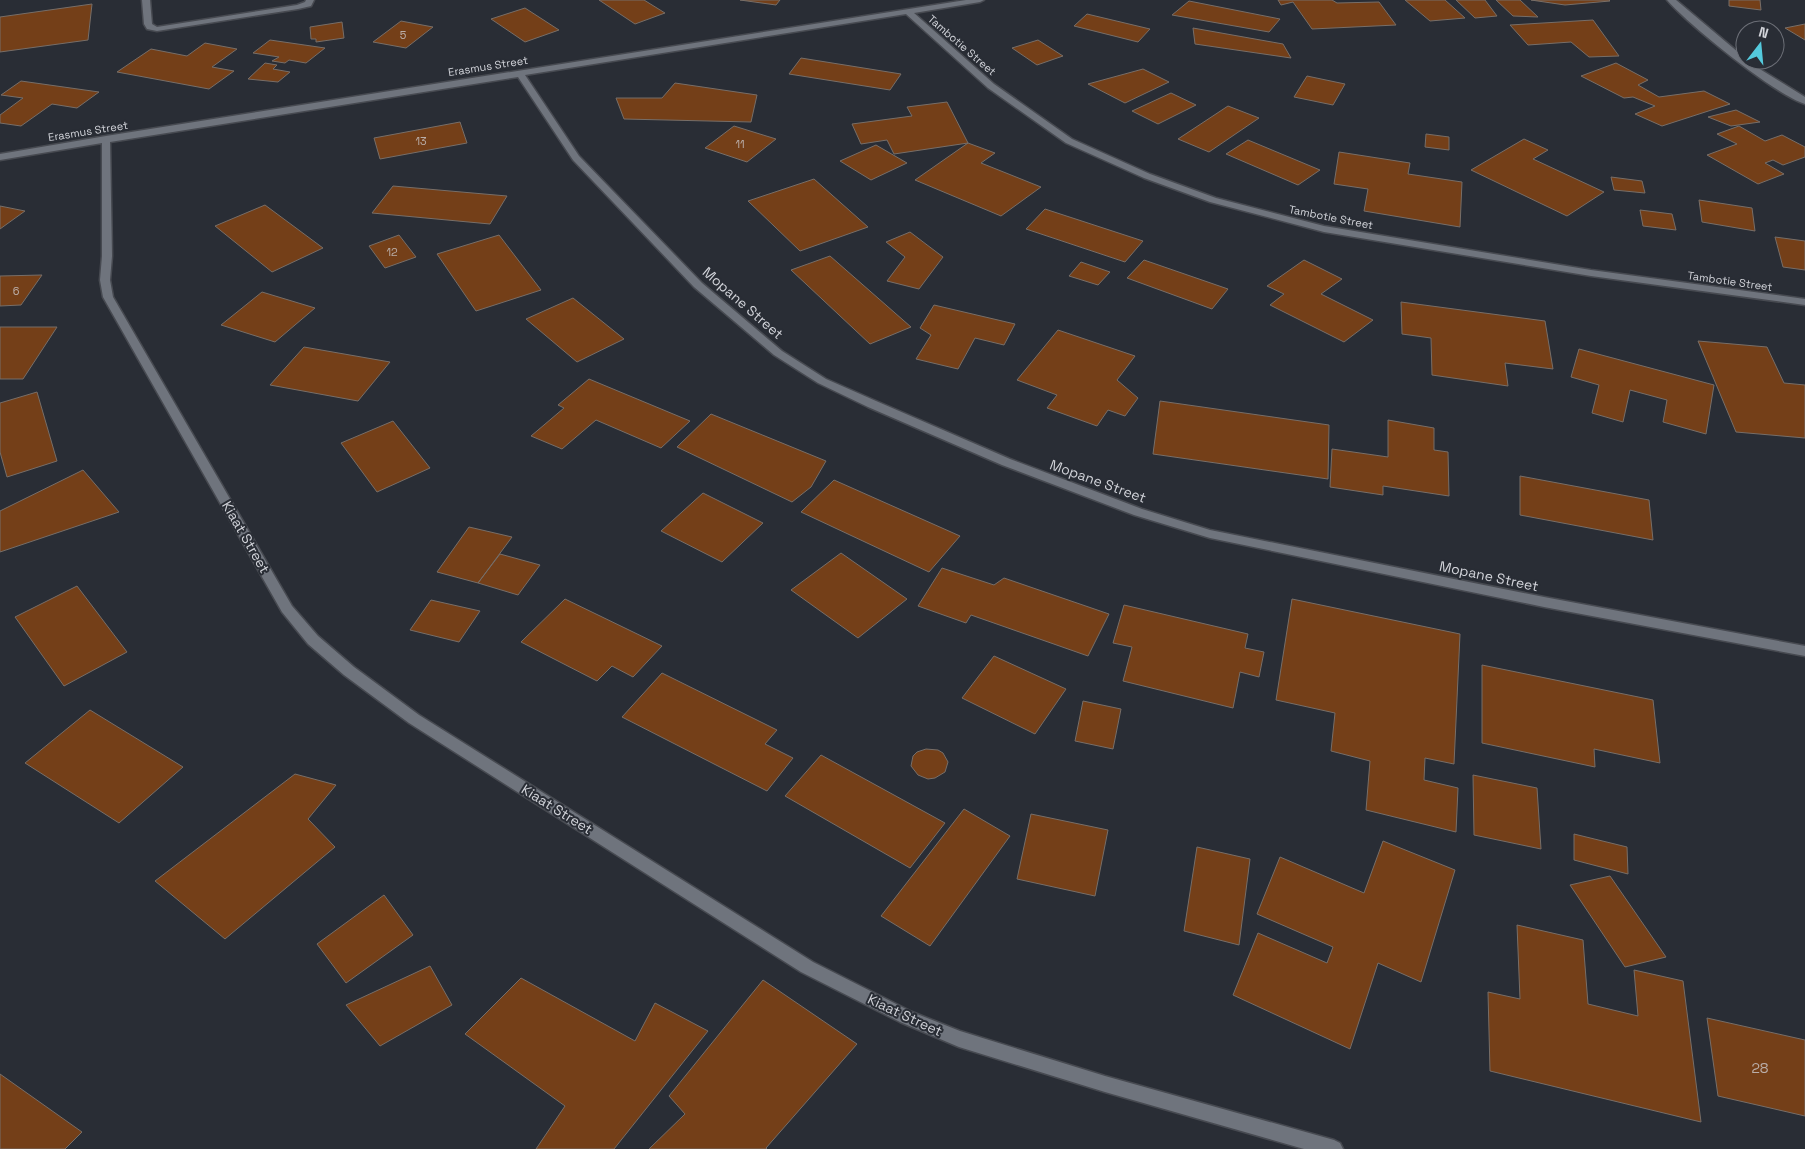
<svg xmlns="http://www.w3.org/2000/svg" width="1805" height="1149" viewBox="0 0 1805 1149" font-family="'Space Grotesk',sans-serif">
<style>
.building{fill:#743f18;stroke:#776e68}
.lines{fill:none;stroke-linecap:round;stroke-linejoin:round}
.service-casing{stroke:#474a51;stroke-width:3}
.minor-casing{stroke:#474a51;stroke-width:3}
.service{fill:#6f747d;fill-rule:evenodd}
.minor{fill:#6f747d;fill-rule:evenodd}
.labels{text-anchor:middle;stroke-width:4;stroke-linejoin:round;paint-order:stroke}
.number-label{font-size:11px;fill:#baaea9}
.far-street-label{font-size:11px;fill:#d1d3d9;stroke:#292d35}
.street-label{font-size:14px;fill:#d1d3d9;stroke:#292d35}
.near-number-label{font-size:14px;fill:#baaea9}
</style>
<rect width="100%" height="100%" fill="#292d35"/>
<path class="building" d="M599 0H644L665 13 635 24Z
M740 0H780L776 5Z
M1278 0H1332L1337 3 1379 2 1396 25 1312 29 1293 2 1281 5Z
M1405 0H1445L1465 18 1430 21Z
M1456 0H1485L1497 16 1475 18Z
M1496 0H1520L1538 17 1513 16Z
M1531 0H1609L1610 1 1565 5Z
M1729 0H1760L1761 10 1729 6Z
M1189 1 1280 19 1269 32 1172 15Z
M92 4 88 40 0 52V17Z
M525 8 559 30 525 42 491 19Z
M1087 14 1150 29 1138 42 1074 26Z
M1593 20 1619 56 1589 57 1571 42 1528 45 1510 25Z
M401 21 433 27 406 48 373 42Z
M342 22 344 38 316 42V39H311L310 27Z
M1805 24V40L1785 28Z
M1193 28 1283 44 1291 58 1195 44Z
M270 40 325 48 306 63 289 60 285 63 272 61 279 57 253 53Z
M1038 40 1063 56 1037 65 1012 48Z
M205 43 237 49 212 67 234 71 209 89 117 72 151 49 187 56Z
M801 58 901 74 890 90 789 74Z
M265 63 277 65 273 69 290 72 278 82 248 79Z
M1616 63 1648 80 1638 85 1659 97 1704 91 1730 104 1662 126 1635 114 1655 106 1633 97 1624 98 1581 76Z
M1143 69 1169 82 1125 103 1088 84Z
M1307 76 1345 84 1333 105 1294 97Z
M21 81 99 92 77 108 52 104 21 126 0 123V115L23 98 1 95Z
M675 83 757 95 751 122 624 119 616 98H662Z
M1171 93 1196 105 1158 124 1132 111Z
M947 102 968 143 894 154 887 140 861 144 852 124 912 116 907 107Z
M1228 106 1259 118 1209 152 1178 139Z
M1736 110 1760 122 1731 126 1708 117Z
M460 122 467 143 380 159 374 138Z
M734 126 776 139 747 162 705 148Z
M1739 126 1765 141 1782 135 1805 147V157L1783 165 1773 160 1765 163 1784 174 1758 184 1707 155 1737 144 1717 134Z
M1426 134 1449 137V150L1425 147Z
M1524 139 1548 150 1533 159 1604 192 1567 216 1471 170Z
M1248 140 1320 170 1298 185 1226 154Z
M968 143 995 153 981 163 1041 187 1001 216 915 180Z
M876 145 907 163 871 180 840 161Z
M1339 152 1410 163 1408 174 1462 182 1460 227 1364 211 1368 189 1334 184Z
M1611 177 1642 181 1645 193 1614 190Z
M814 179 868 227 800 251 748 201Z
M393 186 507 196 490 224 372 213Z
M1699 200 1752 208 1755 231 1702 222Z
M265 205 323 248 272 272 215 226Z
M0 206 25 211 0 229Z
M1045 209 1143 241 1125 262 1026 229Z
M1640 210 1672 214 1676 230 1643 226Z
M910 232 943 257 919 289 887 281 905 257 886 242Z
M399 235 416 257 385 268 369 246Z
M499 235 541 290 476 311 437 254Z
M1775 237 1805 241V270L1783 267Z
M830 256 911 327 870 344 791 270Z
M1144 260 1228 289 1212 309 1127 278Z
M1304 260 1342 279 1321 294 1373 320 1344 342 1270 305 1284 294 1267 286Z
M1081 262 1110 272 1098 285 1069 276Z
M42 275 21 305 0 306V276Z
M262 292 315 308 275 342 221 325Z
M573 298 624 339 577 362 526 319Z
M1401 302 1545 321 1553 369 1505 363 1508 386 1432 375 1431 338 1402 334Z
M934 305 1015 324 1004 345 975 338 958 369 916 359 931 335 920 328Z
M0 327H57L23 379H0Z
M1058 330 1135 356 1117 380 1138 398 1125 416 1108 410 1097 426 1047 408 1057 395 1017 380Z
M1698 341 1767 347 1784 383 1805 385V438L1736 432Z
M304 347 390 362 358 401 270 385Z
M1579 349 1714 385 1706 434 1663 422 1667 400 1630 390 1623 422 1592 413 1599 385 1571 377Z
M589 379 690 421 661 448 596 420 562 449 531 436 564 408 558 405Z
M37 392 57 461 7 477 0 452V403Z
M1160 401 1329 425 1328 479 1153 454Z
M711 414 826 461 811 487 792 502 677 447Z
M1388 420 1434 428V450L1448 452 1449 496 1383 486V495L1330 487 1332 449 1388 457Z
M393 421 430 468 377 492 341 443Z
M83 470 119 512 0 552V511Z
M1520 476 1649 500 1653 540 1520 515Z
M834 480 960 536 929 572 801 512Z
M703 493 763 523 722 562 661 531Z
M469 527 512 537 478 583 437 572Z
M841 553 907 599 858 638 791 590Z
M500 554 540 565 518 595 478 583Z
M942 568 994 585 1004 578 1109 614 1088 656 971 615 966 623 918 606Z
M77 586 127 652 64 686 15 617Z
M565 599 662 646 633 677 612 666 597 681 521 642Z
M1292 599 1460 634 1454 764 1425 758 1424 780 1458 788 1456 832 1366 810 1370 761 1331 751 1335 713 1276 700Z
M431 600 480 611 459 642 410 630Z
M1124 605 1248 634 1245 648 1264 652 1259 677 1240 672 1233 708 1123 681 1132 647 1113 643Z
M994 656 1066 689 1035 734 962 698Z
M1482 665 1653 700 1660 763 1594 749 1595 767 1482 743Z
M662 673 777 730 765 744 793 758 767 791 622 717Z
M1083 701 1121 709 1113 749 1075 741Z
M90 710 183 767 119 823 25 763Z
M926 749 938 750 943 753 948 762 945 772 935 778 928 779 918 775 911 766 913 756 917 752Z
M821 755 945 823 910 868 785 796Z
M295 774 336 785 308 819 335 847 225 939 155 881Z
M1473 775 1537 788 1541 849 1474 835Z
M964 809 1010 836 930 946 881 916Z
M1031 814 1108 830 1095 896 1017 879Z
M1574 834 1627 847 1628 874 1574 860Z
M1383 841 1455 870 1421 982 1378 963 1350 1049 1233 995 1258 933 1327 963 1333 947 1257 914 1280 857 1364 893Z
M1197 847 1250 859 1239 945 1184 931Z
M1610 876 1666 957 1625 967 1570 885Z
M384 895 413 935 346 983 317 944Z
M1517 925 1583 940 1588 1004 1638 1016 1634 970 1683 981 1701 1122 1490 1071 1488 992 1520 999Z
M430 966 452 1005 380 1046 346 1005Z
M521 978 635 1041 655 1003 708 1031 614 1149H536L565 1106 465 1034Z
M763 980 857 1044 766 1148 767 1149H649L685 1114 669 1096Z
M1707 1018 1805 1040V1116L1718 1096Z
M0 1074 82 1132 65 1149H0Z"/>
<g class="lines">
<g class="service-casing">
<path id="service" d="M142 0H150L152 24 157 27 297 5 305 2 306 0H314L311 6 298 9 157 31 147 29 144 24Z"/>
</g>
<g class="minor-casing">
<path id="minor" d="M966 0H984L980 2 914 13 994 84 1072 139 1150 174 1216 198 1324 226 1591 270 1805 299V305L1591 276 1324 232 1210 202 1144 178 1066 143 988 88 906 14 525 75 579 156 702 283 782 351 826 379 876 401 1010 459 1142 509 1210 530 1544 597 1805 646V656L1544 607 1210 538 1134 515 1002 465 868 407 818 383 774 355 694 287 573 160 518 77 110 142 112 256 110 280 113 297 292 606 318 636 354 667 419 715 813 962 912 1012 960 1031 1105 1076 1334 1140 1340 1143 1343 1149H1304L1105 1092 959 1047 900 1022 801 972 409 723 344 675 308 644 282 612 103 297 100 280 102 256V143L0 160V154L106 136Z
M1667 0H1676L1745 58V60L1805 97V104C1774 94 1690 26 1667 0Z"/>
</g>
<use href="#service" class="service"/>
<use href="#minor" class="minor"/>
</g>
<g class="labels">
<g class="number-label">
<text x="403" y="39">5</text>
<text x="421" y="145">13</text>
<text x="740" y="148">11</text>
<text x="392" y="256">12</text>
<text x="16" y="295">6</text>
</g>
<g class="far-street-label">
<text transform="translate(962 45) rotate(41)" y="4">Tambotie Street</text>
<text transform="translate(488 66) rotate(-9)" y="4">Erasmus Street</text>
<text transform="translate(88 131) rotate(-9)" y="4">Erasmus Street</text>
<text transform="translate(1331 217) rotate(11)" y="4">Tambotie Street</text>
<text transform="translate(1730 281) rotate(8)" y="4">Tambotie Street</text>
</g>
<g class="street-label">
<text transform="translate(743 303) rotate(41)" y="5">Mopane Street</text>
<text transform="translate(1098 481) rotate(20)" y="5">Mopane Street</text>
<text transform="translate(246 537) rotate(60)" y="5">Kiaat Street</text>
<text transform="translate(1489 576) rotate(12)" y="5">Mopane Street</text>
<text transform="translate(557 809) rotate(32)" y="5">Kiaat Street</text>
<text transform="translate(905 1015) rotate(25)" y="5">Kiaat Street</text>
</g>
<g class="near-number-label">
<text x="1760" y="1073">28</text>
</g>
</g>
<g transform="translate(1760 45) rotate(16)"><circle r="24" fill="#292d35" stroke="#6c6f77"/>
<path d="M0-4L9 19L0 12L-9 19Z" fill="#54cadd"/>
<text y="-8" font-size="14" font-weight="bold" text-anchor="middle" fill="#d1d3d9">N</text>
</g>
</svg>
